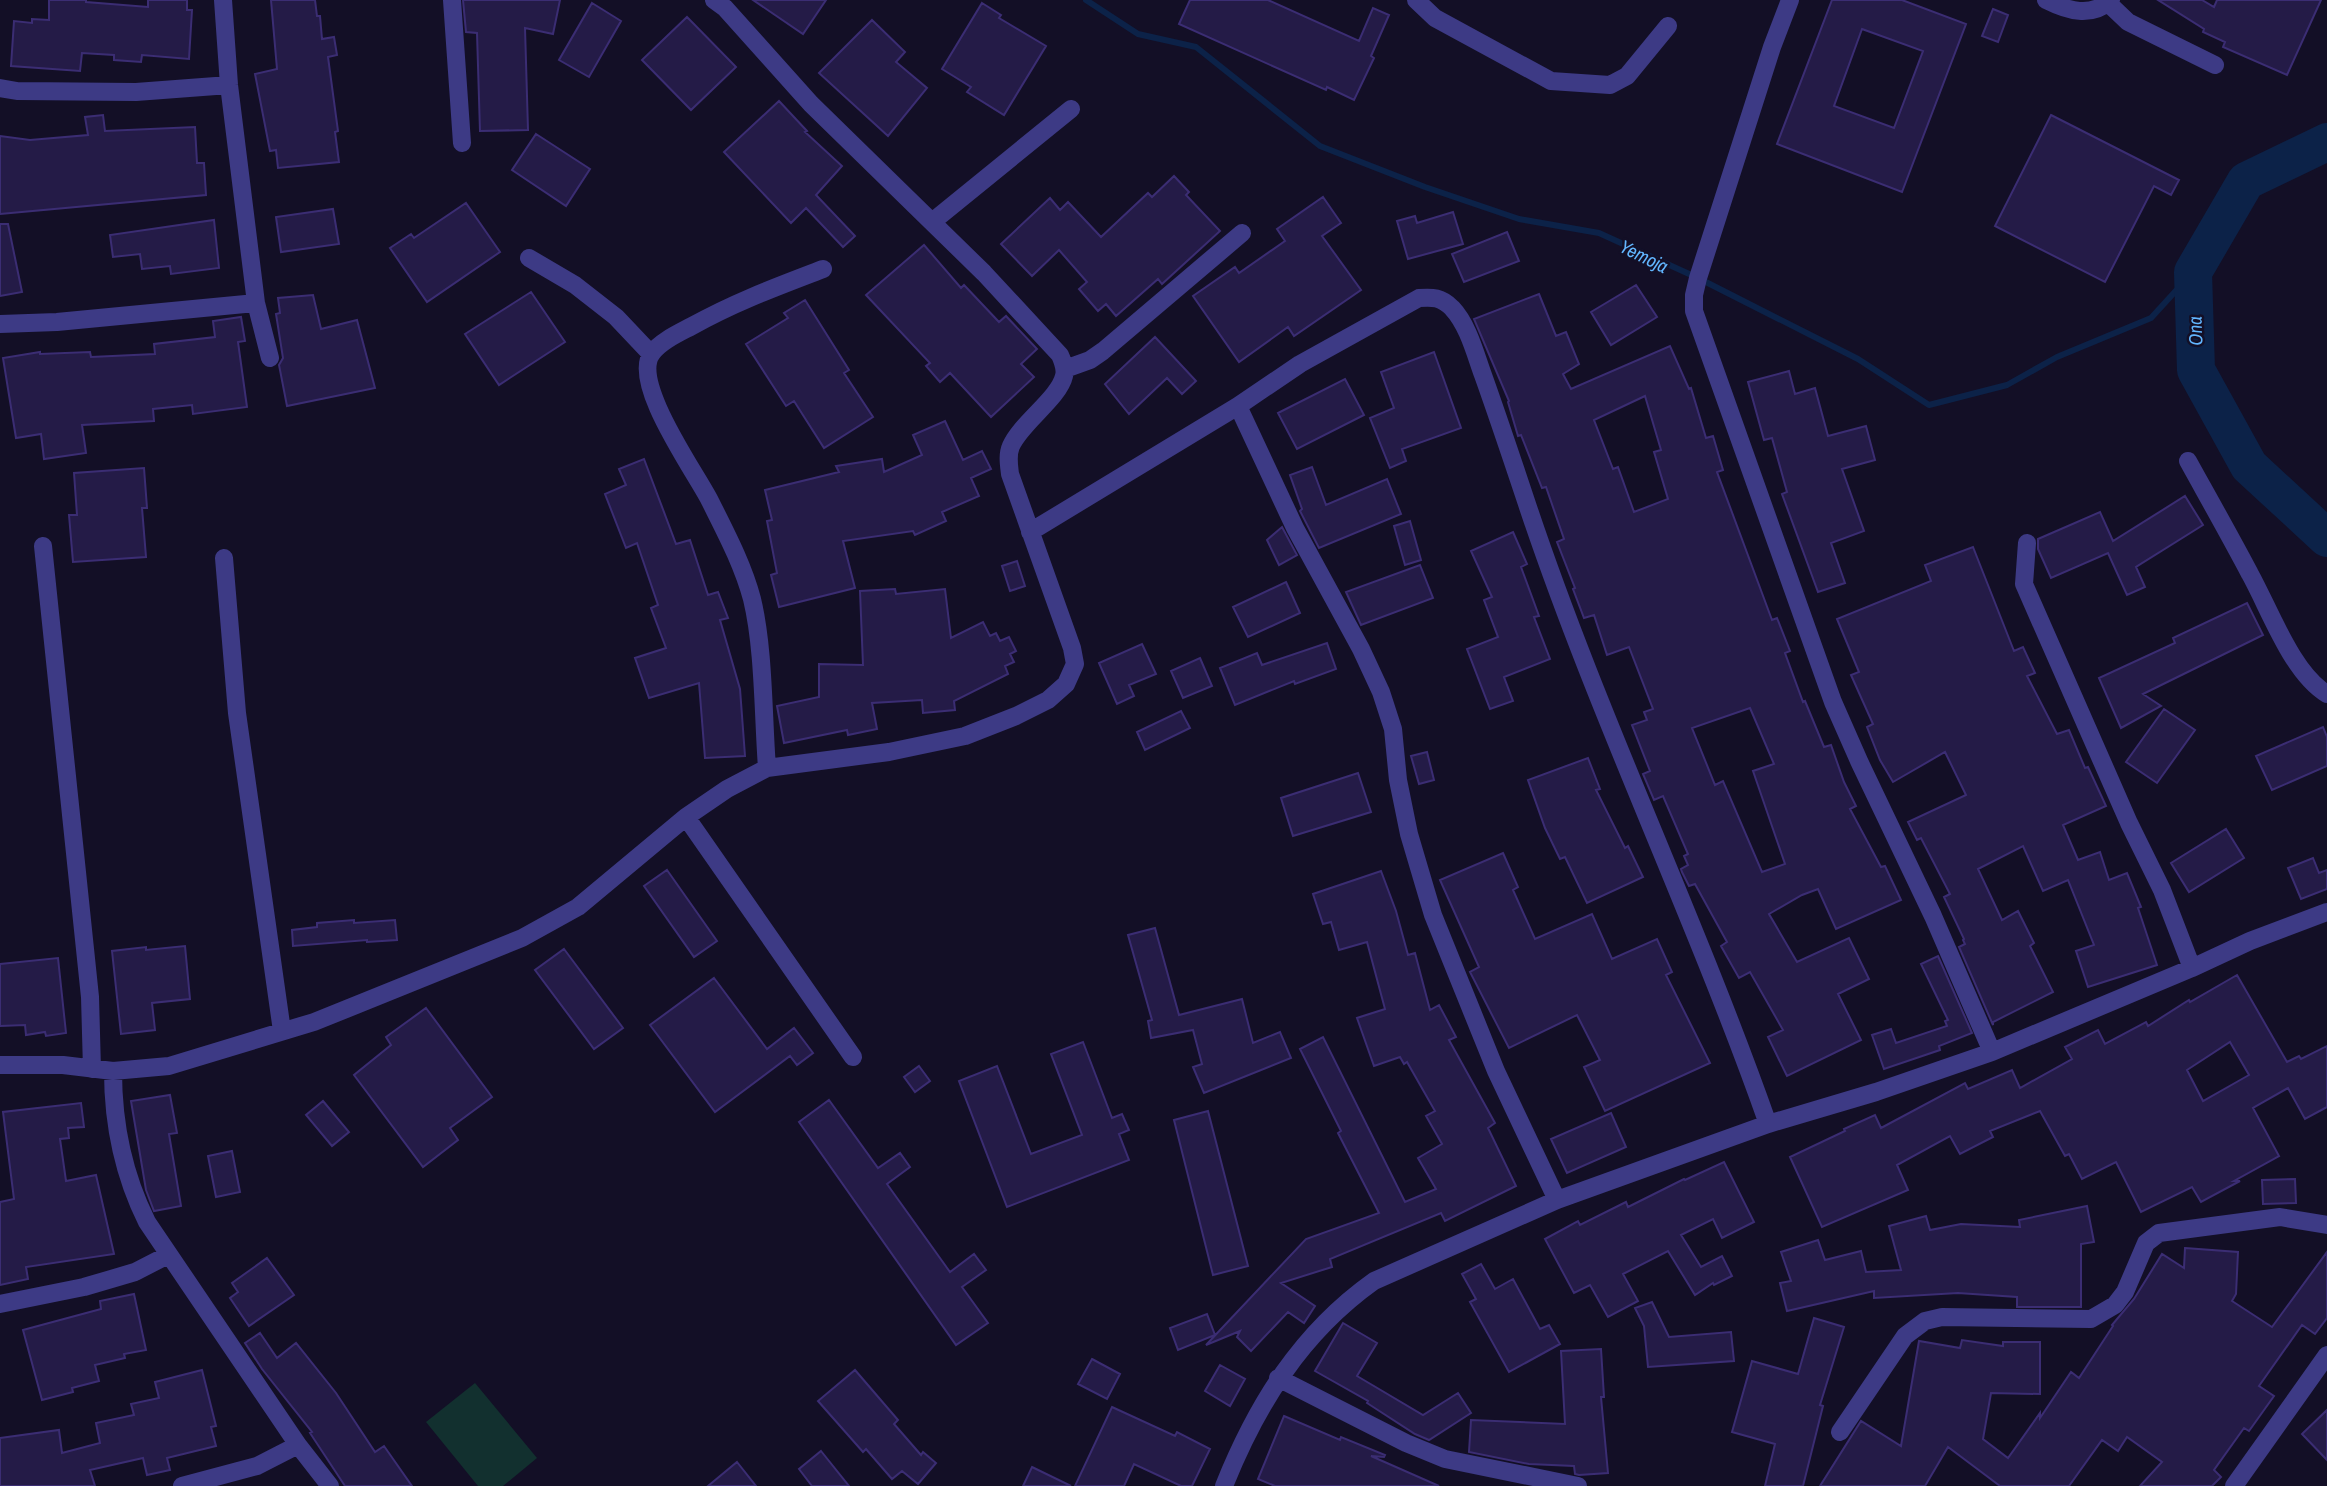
<svg xmlns="http://www.w3.org/2000/svg" width="2327" height="1486" viewBox="0 0 2327 1486" font-family="'Archivo Narrow',sans-serif">
<style>
.green{fill:#12302f}
.lines{fill:none;stroke-linecap:round;stroke-linejoin:round}
.stream{stroke:#0c2248;stroke-width:6}
.river{stroke:#0c2248;stroke-width:38}
.building{fill:#241b47;stroke:#3b2d73;stroke-width:2;fill-rule:evenodd}
.minor{stroke:#3d3a85;stroke-width:18}
.labels{text-anchor:middle;stroke-width:5;stroke-linejoin:round;paint-order:stroke}
.water-label{font-size:19px;font-style:italic;fill:#62b6ff;stroke:#130f26}
</style>
<rect width="100%" height="100%" fill="#130f26"/>
<path class="green" d="M475 1383 537 1458 503 1486H478L426 1422Z"/>
<g class="lines">
<path class="stream" d="M1086 0 1138 34 1196 47 1320 146 1425 187 1519 219 1599 233 1698 278 1858 359 1929 405 2007 385 2057 357 2151 318 2193 272"/>
<path class="river" d="M2327 142 2246 181 2193 272 2196 370 2249 466 2327 538"/>
</g>
<path class="building" d="M49 0H86V2L148 7V0H187V10H192L189 59 142 55 141 62 114 60V55L82 53 80 71 11 66 14 21 32 23V19L49 20Z
M271 0H315L317 16H320L322 39 334 37 337 55 328 57 338 131 335 132 339 162 278 168 276 150 270 151 255 74 277 69Z
M463 0H560L553 34 525 28 528 130 480 131 477 33 466 32Z
M753 0H826L803 34Z
M1190 0H1268L1359 41 1373 8 1389 15 1371 56 1374 58 1354 100 1327 87 1326 90 1179 24Z
M1832 0H1902L1966 24 1902 192 1777 144ZM1862 29 1923 51 1894 128 1834 106Z
M2158 0H2202L2214 7 2217 0H2321L2287 75 2223 47 2225 42 2203 32 2204 29Z
M592 3 621 21 589 77 559 60Z
M982 3 1001 15 999 18 1046 46 1004 115 967 92 971 87 942 69Z
M1993 9 2008 15 1998 42 1982 36Z
M687 17 736 67 691 110 642 60Z
M872 20 905 52 896 62 927 88 888 136 819 73Z
M779 101 807 131 805 132 842 166 816 195 855 236 843 247 806 208 791 223 724 152Z
M103 115 105 131 195 127 197 163H204L206 195 0 214V136L30 140 88 135 85 117Z
M2051 115 2179 180 2171 195 2154 186 2105 282 1995 226Z
M536 134 590 169 566 206 512 170Z
M1174 176 1189 192 1186 195 1220 231 1162 284 1158 279 1116 316 1106 304 1098 311 1079 289 1087 282 1059 250 1032 276 1001 244 1050 198 1060 210 1068 202 1101 237 1148 193 1152 197Z
M1323 197 1341 223 1322 236 1361 290 1294 336 1288 327 1239 362 1193 296 1235 267 1239 273 1285 241 1277 229Z
M466 203 500 252 427 302 390 248 411 234 414 238Z
M333 209 339 244 281 252 276 217Z
M1453 212 1463 244 1408 259 1397 221 1415 216 1417 223Z
M214 220 219 268 171 274 170 266 142 269 140 254 113 257 110 235Z
M0 224H8L22 292 0 296Z
M1507 232 1519 261 1464 282 1452 254Z
M924 245 961 288 964 285 999 322 1006 316 1037 349 1021 364 1034 377 991 417 950 373 940 382 926 366 930 363 866 295Z
M1636 285 1657 317 1611 345 1591 312Z
M531 292 565 342 499 385 465 334Z
M1539 294 1556 336 1566 332 1579 364 1563 374 1571 389 1670 346 1689 389 1691 388 1706 438 1713 436 1723 470 1717 472 1772 620 1777 618 1790 651 1785 653 1803 702 1805 701 1824 747 1831 745 1844 782 1856 806 1850 809 1881 867 1885 866 1901 900 1836 929 1818 889 1802 895 1769 914 1797 962 1849 938 1869 979 1838 994 1861 1040 1787 1076 1768 1037 1783 1030 1750 972 1739 978 1721 946 1727 942 1695 884 1689 886 1682 872 1681 869 1688 865 1684 856 1688 854 1663 796 1654 800 1643 774 1650 771 1632 725 1647 720 1644 712 1653 709 1629 647 1607 655 1594 615 1584 618 1573 589 1575 588 1557 542 1564 539 1546 487 1542 488 1521 435 1518 436 1508 402 1509 401 1474 319ZM1645 396 1661 450 1654 452 1668 499 1634 512 1618 467 1613 469 1594 420ZM1750 708 1774 764 1753 771 1785 864 1762 872 1723 781 1715 785 1692 728Z
M313 295 321 329 357 320 375 388 287 406 279 365 283 358 276 314 280 313 278 298Z
M805 300 849 370 844 373 873 417 824 448 794 401 786 406 746 344 788 318 784 313Z
M241 317 245 341 238 342 247 407 193 414 192 405 153 409 154 421 82 425 86 453 44 459 41 434 16 438 3 358 40 352V354L90 352 91 357 155 354 154 344 215 337 213 321Z
M1155 337 1196 381 1182 394 1167 378 1129 414 1105 384Z
M1434 352 1461 428 1402 449 1406 461 1390 468 1370 418 1394 408 1381 372Z
M1789 371 1795 394 1815 388 1828 436 1866 426 1875 460 1842 469 1864 531 1831 543 1845 583 1818 592 1782 494 1787 492 1772 438 1764 440 1748 382Z
M1345 379 1364 415 1297 449 1278 413Z
M945 421 963 460 982 451 991 469 971 478 979 496 942 512 946 521 915 535 913 531 843 541 855 588 779 607 771 575 777 573 767 521 772 520 765 490 839 472 836 466 882 459 884 472 922 455 913 435Z
M644 459 676 544 690 540 708 595 718 592 728 618 720 620 740 689 745 756 705 758 699 683 649 698 635 658 666 648 651 608 658 605 637 543 626 548 605 494 626 485 619 469Z
M1312 467 1326 505 1387 479 1401 514 1319 548 1300 511 1302 509 1290 475Z
M144 468 147 508H142L146 557 73 562 69 515H77L74 473Z
M2185 496 2203 525 2136 567 2145 587 2127 595 2108 553 2051 578 2038 549V539L2100 512 2113 541Z
M1410 521 1421 560 1405 565 1394 526Z
M1282 527 1297 555 1279 565 1267 540Z
M1513 532 1527 564 1521 567 1539 616 1534 617 1550 659 1504 677 1513 701 1490 709 1467 649 1498 637 1484 600 1492 597 1471 551Z
M1973 547 2014 651 2023 647 2035 673 2027 676 2057 734 2069 730 2085 768 2088 767 2106 806 2063 825 2078 860 2100 852 2109 880 2127 873 2141 907 2138 908 2157 965 2088 987 2076 951 2094 945 2068 880 2043 891 2023 846 1978 869 2002 920 2018 911 2034 943 2030 946 2053 992 1993 1022V1025L1959 947 1965 944 1963 940 1964 939 1944 897 1950 894 1921 838 1917 840 1908 822 1966 795 1945 752 1893 782 1880 760 1867 727 1873 724 1851 675 1859 672 1837 619 1931 581 1925 565Z
M1017 561 1025 586 1010 591 1002 566Z
M1420 565 1433 598 1361 625 1346 592Z
M1286 582 1300 613 1248 637 1233 607Z
M895 589 896 594 945 589 951 638 983 622 990 636 996 633 1000 641 1009 637 1016 651 1010 654 1014 662 1005 666 1008 674 954 701 955 710 923 713 922 700 872 703 877 729 848 735 847 730 784 743 777 706 819 697V664L863 665 860 591Z
M2247 603 2263 635 2143 694 2161 706 2121 728 2099 678 2175 643 2173 638Z
M1327 643 1336 669 1295 684 1294 681 1235 705 1220 668 1257 653 1262 665Z
M1142 644 1156 674 1129 685 1134 696 1117 704 1099 663Z
M1200 658 1212 686 1183 698 1171 671Z
M2164 709 2195 730 2157 783 2126 762Z
M1181 711 1190 728 1145 750 1137 732Z
M2323 727 2327 737V766L2272 790 2256 756Z
M1427 752 1434 780 1419 784 1411 756Z
M1588 758 1600 789 1596 790 1625 848 1628 846 1643 877 1587 903 1565 857 1560 859 1545 828 1528 780Z
M1358 773 1371 812 1293 836 1281 798Z
M2226 829 2244 858 2189 892 2171 863Z
M1503 853 1518 887 1513 890 1535 939 1592 914 1612 959 1657 939 1672 972 1666 975 1710 1063 1605 1111 1584 1067 1600 1060 1577 1015 1509 1048 1470 972 1479 967 1440 880Z
M2313 858 2319 873 2327 870V889L2301 899 2288 868Z
M667 870 717 941 694 957 644 886Z
M1381 871 1396 911 1408 955 1415 953 1430 1010 1439 1005 1456 1037 1449 1040 1495 1123 1488 1128 1516 1186 1445 1221 1441 1213 1330 1259 1332 1267 1281 1283 1315 1306 1304 1323 1288 1312 1251 1351 1237 1337 1240 1331 1206 1345 1306 1239 1379 1213 1338 1133 1341 1131 1300 1049 1323 1037 1405 1202 1436 1189 1418 1158 1442 1144 1426 1116 1435 1111 1407 1062 1404 1064 1400 1057 1374 1066 1357 1018 1385 1009 1367 942 1339 950 1331 922 1323 924 1313 894Z
M354 920V923L395 920 397 940 367 942V940L293 946 292 930 317 927V923Z
M1155 928 1179 1015 1242 999 1253 1043 1280 1032 1291 1058 1204 1093 1193 1067 1202 1064 1193 1030 1151 1038 1148 1021 1152 1020 1128 935Z
M185 946 190 999 152 1003 155 1030 121 1034 112 951 146 947V950Z
M564 949 623 1028 594 1049 535 970Z
M1938 956 1972 1033 1939 1046 1940 1050 1884 1069 1872 1035 1891 1029 1896 1043 1947 1026 1945 1021 1948 1020 1921 964Z
M58 958 66 1033 46 1036 45 1032 26 1035 25 1025 0 1026V964Z
M2237 975 2287 1062 2299 1056 2301 1059 2327 1046V1107L2305 1119 2288 1088 2253 1108 2279 1156 2234 1181H2240L2201 1202 2192 1187 2141 1212 2116 1162 2082 1179 2069 1154 2065 1156 2040 1111 1990 1131 1993 1137 1960 1154 1950 1136 1897 1165 1908 1190 1822 1227 1790 1157 1845 1131 1844 1129 1875 1115 1881 1128 1965 1083 1968 1089 2012 1070 2020 1088 2072 1059 2065 1047 2098 1030 2105 1044 2146 1022 2148 1026 2189 1000 2190 1002ZM2230 1042 2249 1075 2203 1101 2187 1070Z
M714 978 767 1049 794 1028 813 1053 797 1065 790 1056 715 1112 650 1025Z
M426 1008 492 1097 450 1128 458 1140 423 1167 354 1075 391 1045 386 1037Z
M1083 1042 1112 1118 1122 1114 1129 1130 1119 1134 1129 1160 1007 1207 959 1081 997 1066 1031 1154 1082 1135 1051 1054Z
M919 1066 930 1081 915 1092 904 1077Z
M170 1095 177 1133 169 1134 181 1206 154 1211 146 1190 131 1101Z
M829 1100 878 1168 900 1153 910 1167 887 1184 950 1272 974 1254 986 1270 962 1287 988 1323 956 1345 799 1122Z
M323 1101 349 1132 332 1146 306 1115Z
M81 1103 84 1127 68 1128 69 1138 60 1139 66 1181 96 1175 114 1254 26 1267 28 1279 0 1285V1202L14 1199 3 1112Z
M1208 1111 1248 1266 1213 1275 1174 1120Z
M1611 1113 1626 1147 1567 1173 1551 1139Z
M232 1151 240 1192 216 1197 208 1156Z
M1724 1162 1754 1222 1722 1238 1713 1219 1681 1235 1701 1267 1722 1256 1732 1276 1714 1285 1713 1283 1695 1295 1668 1251 1623 1274 1638 1301 1608 1317 1590 1285 1574 1293 1545 1239 1578 1221 1580 1225 1626 1202 1628 1207 1684 1179 1685 1180Z
M2295 1179 2296 1203 2263 1204 2262 1180Z
M2087 1206 2094 1242 2081 1244V1307H2017V1297L1958 1293 1874 1298V1291L1787 1311 1780 1283 1791 1281 1781 1252 1818 1240 1825 1260 1861 1251 1866 1272 1901 1270 1889 1226 1926 1216 1930 1230 1961 1224 2020 1227 2019 1220Z
M2185 1248 2238 1252 2236 1294 2232 1301 2272 1327 2327 1252V1318L2315 1334 2302 1325 2259 1386 2274 1396 2249 1431 2244 1428 2214 1470 2221 1477 2212 1486H2140L2162 1462 2127 1437 2118 1451 2102 1440 2069 1486H2000L1948 1447 1925 1486H1820L1861 1421 1901 1446 1919 1341 1960 1348 1962 1340 2003 1346V1342H2040V1394L1991 1393 1983 1439 2008 1458 2040 1413V1418L2071 1372 2079 1378 2113 1326 2112 1325 2134 1299 2162 1254 2184 1268Z
M267 1258 294 1295 249 1326 230 1298 238 1292 232 1283Z
M1481 1264 1495 1289 1513 1279 1540 1329 1549 1325 1560 1344 1509 1372 1470 1302 1476 1299 1462 1274Z
M134 1294 146 1350 124 1354 125 1358 95 1365 99 1381 72 1388 73 1392 42 1400 23 1330 101 1309 100 1301Z
M1652 1302 1669 1337 1731 1332 1734 1361 1648 1367 1644 1326 1635 1308Z
M1207 1314 1215 1335 1178 1350 1170 1328Z
M1814 1318 1844 1327 1820 1405 1823 1406 1803 1486H1765L1775 1444 1732 1432 1752 1361 1798 1374Z
M1343 1323 1377 1343 1357 1376 1423 1415 1458 1393 1471 1413 1429 1440 1415 1434 1367 1403 1368 1401 1315 1371Z
M260 1333 277 1358 296 1343 336 1393 375 1452 384 1446 412 1486H345L310 1433 312 1432 262 1369 245 1343Z
M1601 1349 1604 1397H1601L1608 1473 1579 1475 1575 1474 1574 1466 1529 1464 1469 1452 1471 1420 1565 1424 1561 1351Z
M1092 1359 1120 1374 1107 1399 1078 1384Z
M1220 1365 1245 1379 1230 1406 1205 1391Z
M202 1370 216 1426 211 1427 216 1446 167 1458 170 1470 147 1475 143 1458 90 1470 95 1486H0V1438L59 1430 62 1453 100 1443 96 1423 134 1415 131 1404 159 1398 155 1382Z
M855 1370 898 1420 894 1424 921 1455 923 1452 936 1463 918 1484 902 1471 892 1479 866 1449 863 1452 818 1401Z
M1112 1407 1175 1436 1177 1432 1210 1449 1192 1486H1181L1134 1464 1124 1486H1075Z
M2327 1410V1460L2302 1434Z
M1284 1416 1340 1440 1341 1437 1385 1455 1384 1457 1371 1456 1439 1486H1275L1258 1479Z
M821 1451 849 1486H812L799 1469Z
M737 1462 756 1486H708Z
M1032 1467 1071 1486H1023Z"/>
<g class="lines">
<path class="minor" d="M223 0 229 85 256 303 270 358
M452 0 462 143
M1416 0 1435 18 1551 81 1610 85 1627 76 1668 26
M1790 0 1772 47 1698 278 1694 295V311L1833 702 1859 761 1933 916 1992 1052
M2046 0C2068 11 2091 18 2111 0
M2108 3 2128 22 2215 65
M0 88 17 91 136 92 229 85
M932 222 1071 109
M529 258 575 285 616 317 651 354
M0 324 57 322 256 303
M1065 369 1090 360 1103 351 1242 233
M1238 406 1295 528 1361 649 1381 692 1393 729 1398 780 1409 834 1433 915 1496 1071 1557 1200
M2188 461C2209 499 2230 536 2250 574 2270 610 2292 673 2327 694
M1030 532 1238 406 1300 364 1419 298C1433 297 1441 297 1452 308 1468 325 1475 353 1483 375 1498 417 1512 459 1526 501 1596 712 1694 914 1768 1124
M2027 543 2024 584 2129 823 2162 890 2192 968
M43 546 90 997 92 1069
M224 558 237 713 282 1031
M767 768C763 715 764 649 752 599 743 565 726 533 710 501 696 473 630 382 652 353 661 341 679 333 692 326 735 302 776 287 823 269
M686 817 853 1057
M0 1065H63L113 1071 169 1066 314 1022 522 938 578 907 686 817 727 789 767 768 889 752 965 736 1016 716 1048 700 1066 684 1075 664 1072 648 1010 474C1009 465 1007 455 1011 446 1021 423 1059 398 1064 376 1066 369 1063 362 1060 355L984 273 811 104 725 8 714 0
M113 1071C113 1124 123 1174 147 1222L298 1445 330 1486
M0 1304 84 1287 135 1272 168 1255
M1278 1378 1406 1443 1445 1459 1578 1486
M1840 1432 1905 1336 1925 1321 1942 1317 2091 1319 2115 1305 2125 1292 2146 1243 2159 1233 2280 1217 2327 1225
M182 1486 257 1466 298 1445
M1224 1486C1257 1404 1301 1333 1374 1281L1557 1200 1768 1124 1876 1092 1992 1052 2192 968 2250 941 2327 912
M2234 1486 2327 1355"/>
</g>
<g class="labels">
<g class="water-label">
<text transform="translate(1644 256) rotate(26)" y="7">Yemoja</text>
<text transform="translate(2195 331) rotate(-92)" y="7">Ona</text>
</g>
</g>
</svg>
